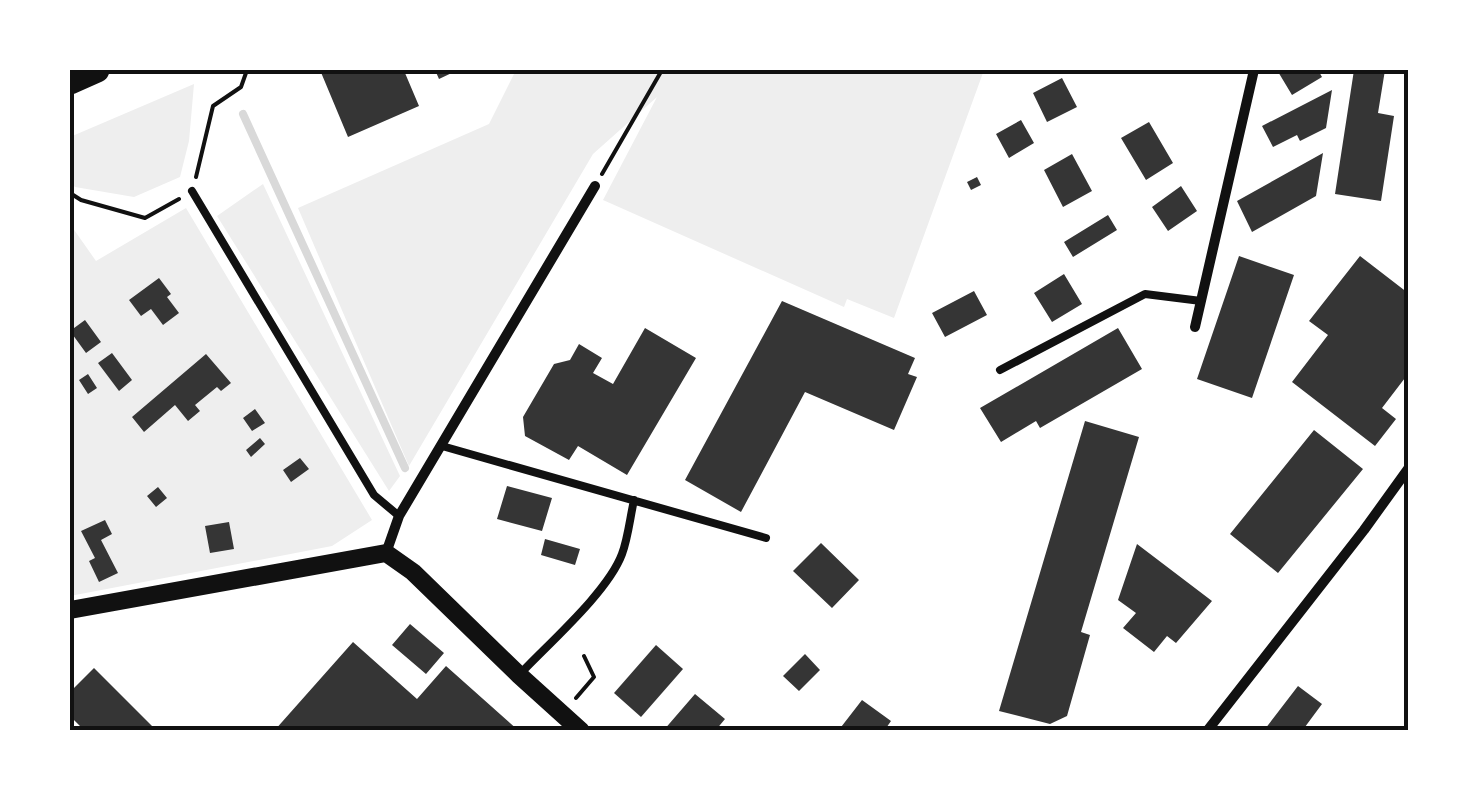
<svg xmlns="http://www.w3.org/2000/svg" width="1478" height="801" viewBox="0 0 1478 801" font-family="Rubik,sans-serif">
<style>
.green{fill:#eee}
.lines{fill:none;stroke-linecap:round;stroke-linejoin:round}
.stream{stroke:#d9d9d9;stroke-width:8}
.building{fill:#353535}
.path{stroke:#111;stroke-width:4}
.service{stroke:#111;stroke-width:8}
.minor{stroke:#111;stroke-width:10}
.tertiary{stroke:#111;stroke-width:18}
.trunk{stroke:#111;stroke-width:25}
.neatline{fill:none;stroke:#111;stroke-width:4}
</style>
<rect width="100%" height="100%" fill="#fff"/>
<path class="green" d="M516 70H984L894 318 847 299 844 307 603 200 657 97 593 154 409 466 298 208 489 124Z
M194 84 189 141 180 177 134 197 75 187 70 182V137Z
M263 184 400 476 389 491 217 216Z
M186 208 372 520 332 546 70 596V224L96 261Z"/>
<g class="lines">
<path class="stream" d="M243 114 405 468"/>
</g>
<path class="building" d="M320 70H413L405 73 419 106 348 137Z
M435 70H458L439 79Z
M1277 70H1318L1322 77 1292 95Z
M1354 70H1385L1378 113 1394 116 1381 201 1335 194Z
M1062 78 1077 107 1047 122 1033 93Z
M1332 90 1326 128 1300 141 1297 135 1273 147 1262 126Z
M1021 120 1034 143 1009 158 996 134Z
M1149 122 1173 163 1146 180 1121 138Z
M1323 153 1316 196 1252 232 1237 201Z
M1072 154 1092 191 1063 207 1044 170Z
M977 177 981 185 971 190 967 182Z
M1181 186 1197 211 1168 231 1152 207Z
M1108 215 1117 230 1073 257 1064 242Z
M1239 256 1294 275 1252 398 1197 379Z
M1360 256 1408 293V374L1382 408 1396 419 1375 446 1292 382 1328 335 1309 321Z
M1064 274 1082 304 1052 322 1034 293Z
M159 278 171 294 167 297 179 313 163 325 151 309 141 316 129 300Z
M974 291 987 315 945 337 932 313Z
M782 301 915 358 908 374 917 377 894 430 805 392 741 512 685 480Z
M85 320 101 342 86 353 70 331Z
M645 328 696 358 627 475 578 446 569 460 525 436 523 417 554 364 570 360 579 344 602 358 593 373 613 384Z
M1118 328 1142 369 1040 428 1036 421 1001 442 980 408Z
M112 353 132 380 119 391 98 363Z
M206 354 231 383 221 391 217 387 195 405 200 411 188 421 175 405 144 432 132 417Z
M88 374 97 388 88 394 79 380Z
M255 409 265 423 252 431 243 418Z
M1085 421 1139 437 1081 632 1090 635 1067 716 1050 724 999 711Z
M1314 430 1363 469 1278 573 1230 534Z
M260 438 265 444 251 457 246 450Z
M300 458 309 469 291 482 283 470Z
M507 486 552 498 542 531 497 519Z
M158 487 167 498 156 507 147 496Z
M105 520 112 534 101 540 118 573 99 582 89 561 95 558 81 531Z
M229 522 234 549 210 553 205 526Z
M545 539 580 549 575 565 541 555Z
M821 543 859 580 832 608 793 571Z
M1137 544 1212 601 1176 643 1167 636 1154 652 1123 628 1136 613 1118 600Z
M410 624 444 653 426 674 392 645Z
M353 642 417 699 446 666 519 731H274Z
M656 645 683 669 641 717 614 693Z
M805 654 820 670 799 691 783 676Z
M94 668 157 731H85L70 716V692Z
M1298 686 1322 704 1302 731H1267L1265 729Z
M695 694 725 719 715 731H663Z
M862 700 891 721 884 731H838Z"/>
<g class="lines">
<path class="path" d="M602 174 662 70
M196 177 213 106 241 87 247 70
M70 193 81 200 145 218 179 199
M576 698 594 677 584 656"/>
<path class="service" d="M192 191 374 495 399 516
M1000 370 1145 294 1201 301
M442 446 766 538
M519 675C548 644 608 592 622 554 628 538 630 518 634 500"/>
<path class="minor" d="M1195 327 1254 70
M386 553 399 516 595 186
M1207 731 1364 530 1408 469"/>
<path class="tertiary" d="M70 610 386 553 413 572 519 675 581 731"/>
<path class="trunk" d="M70 82 97 70"/>
</g>
<rect width="1478" height="801" fill="none" stroke="#ffffff" stroke-width="145"/>
<rect x="72" y="72" width="1334" height="656" class="neatline"/>
</svg>
